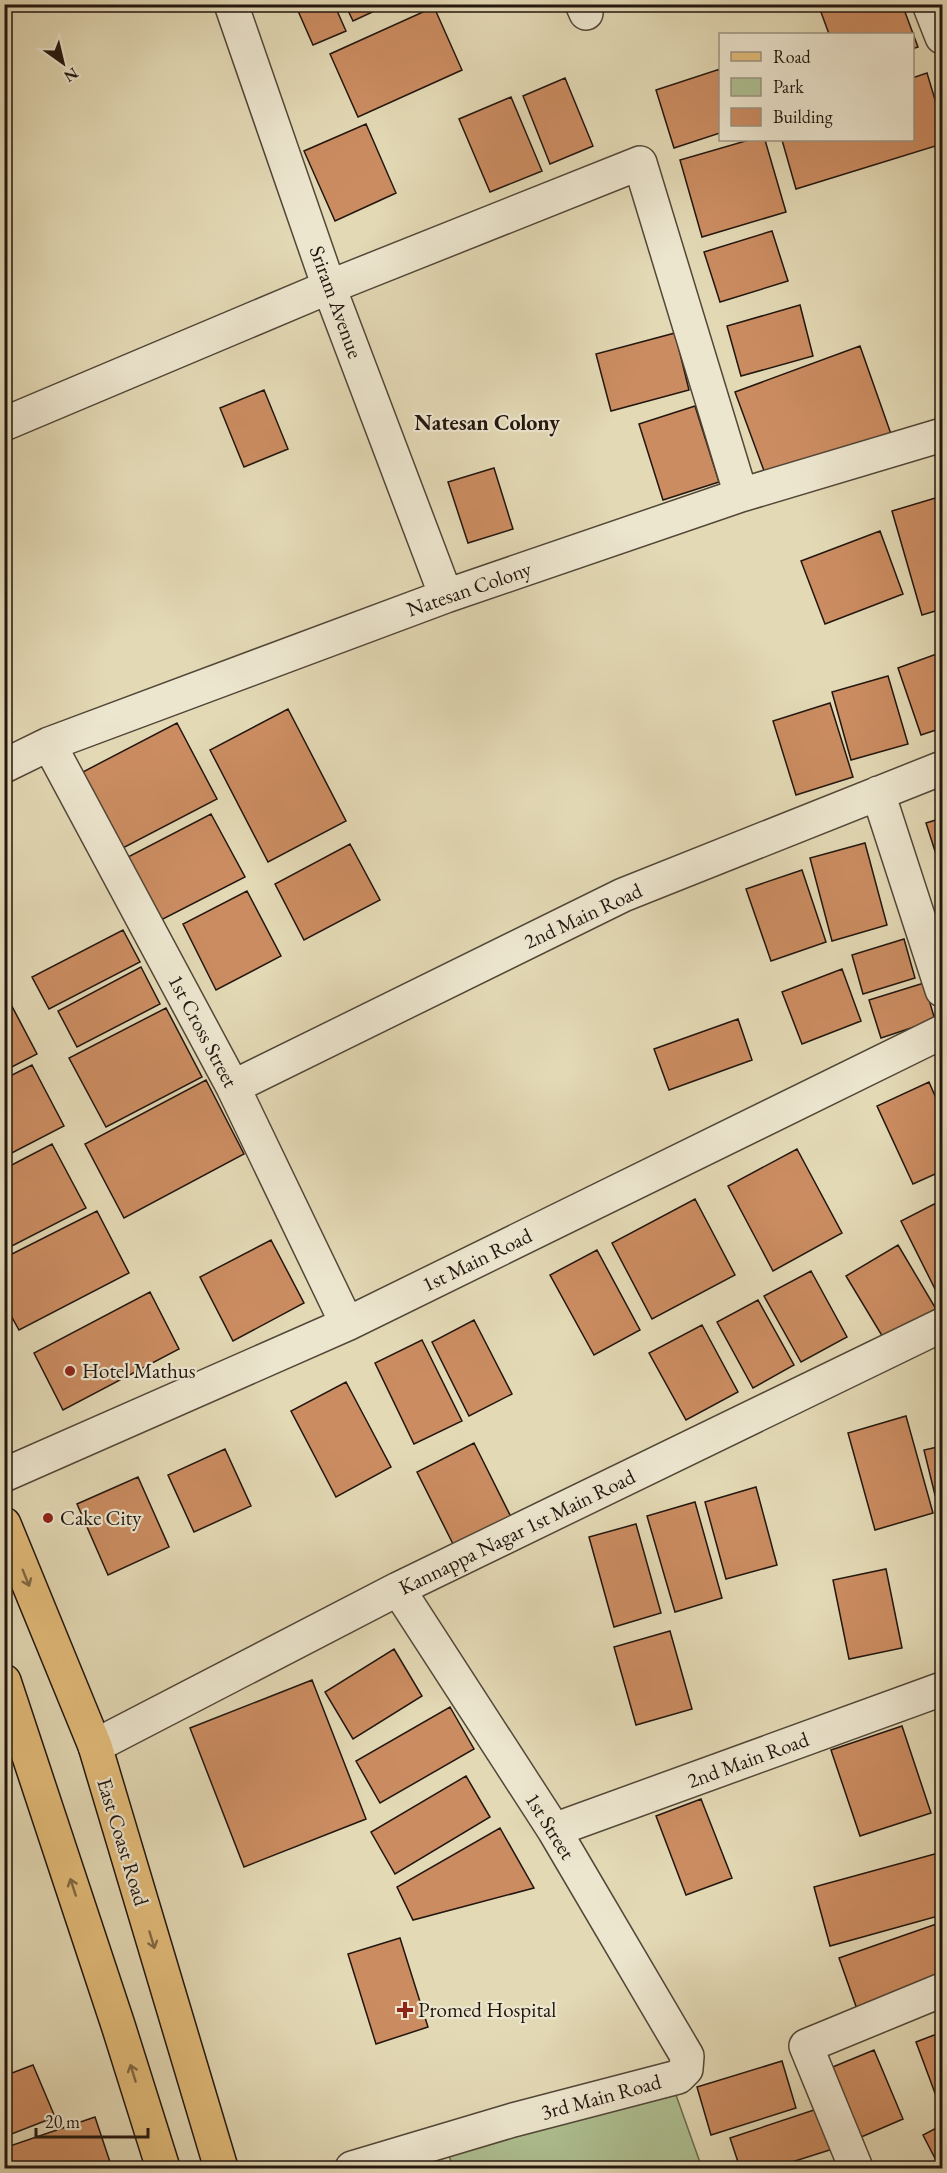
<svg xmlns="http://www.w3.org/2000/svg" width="947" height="2173" viewBox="0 0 947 2173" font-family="'EB Garamond',serif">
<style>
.green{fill:#aec092;stroke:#686b50;stroke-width:1.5}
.building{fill:#cb8c61;stroke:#22160f;stroke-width:1.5}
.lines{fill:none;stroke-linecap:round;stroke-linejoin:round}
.minor-casing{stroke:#524738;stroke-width:36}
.primary-casing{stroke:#22160f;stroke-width:36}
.minor{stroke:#ede6cf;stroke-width:33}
.primary{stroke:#e2bc7a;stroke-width:33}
.oneway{stroke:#826944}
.poi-dot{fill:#8f2418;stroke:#ede6cf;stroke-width:2}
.labels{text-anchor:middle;stroke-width:4.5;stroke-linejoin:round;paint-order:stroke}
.street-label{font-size:21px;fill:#22160f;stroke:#ede6cf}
.poi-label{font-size:21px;fill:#22160f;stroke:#ede6cf;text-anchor:start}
.neighbourhood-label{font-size:22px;font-weight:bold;fill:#22160f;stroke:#ede6cf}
</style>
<rect width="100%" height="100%" fill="#e3d9b5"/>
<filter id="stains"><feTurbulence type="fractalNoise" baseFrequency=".00333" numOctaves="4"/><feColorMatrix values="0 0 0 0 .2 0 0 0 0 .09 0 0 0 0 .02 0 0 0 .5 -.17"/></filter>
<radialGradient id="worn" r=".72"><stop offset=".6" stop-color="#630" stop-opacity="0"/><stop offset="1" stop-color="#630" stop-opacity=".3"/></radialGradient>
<path class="green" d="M676 2095 702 2168H454L448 2154Z"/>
<path class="building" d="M295 4H334L346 31 313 45Z
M345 4H382L383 7 353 21Z
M818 4H902L918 47 912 49V34H829Z
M434 7 462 70 358 117 330 54Z
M720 69V133L674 148 656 90Z
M927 73 942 123V144L796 189 782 140H912V78Z
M565 78 593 146 550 164 523 96Z
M511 97 542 171 490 192 459 119Z
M366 124 396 193 335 221 304 151Z
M749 140H765L786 212 702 237 680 160Z
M772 231 788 281 720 302 704 252Z
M800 305 813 356 741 376 727 326Z
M675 333 689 390 611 411 596 354Z
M860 346 891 434 767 479 735 392Z
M264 390 288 449 244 467 220 408Z
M695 406 719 482 663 500 639 424Z
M494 468 513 529 468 543 448 482Z
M942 496V609L922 615 892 511Z
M880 531 903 594 825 624 801 561Z
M942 652V728L921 735 898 668Z
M888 676 908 744 851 760 832 692Z
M830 703 853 777 796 795 773 721Z
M288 709 346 821 268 862 210 750Z
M177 723 217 799 119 850 79 774Z
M211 814 245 877 159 921 126 858Z
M942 818V873L926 823Z
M865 843 887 925 832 941 810 858Z
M350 844 380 900 304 940 275 884Z
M802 870 826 942 771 961 746 889Z
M247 891 281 956 216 990 183 924Z
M123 930 140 962 49 1009 32 977Z
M904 939 915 978 863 994 852 955Z
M141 967 160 1004 77 1047 58 1011Z
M842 969 861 1021 802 1044 782 992Z
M924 983 935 1020 881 1038 869 1000Z
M4 991 37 1054 4 1071Z
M166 1008 202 1077 106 1127 69 1058Z
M738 1019 752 1060 669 1090 654 1049Z
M32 1065 64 1126 4 1157V1079Z
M206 1080 244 1154 124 1218 85 1144Z
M929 1082 942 1112V1171L913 1184 877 1106Z
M52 1144 86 1208 4 1250V1169Z
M797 1149 842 1233 773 1271 728 1186Z
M695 1199 735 1275 652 1319 612 1243Z
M942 1200V1303L901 1221Z
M97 1211 129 1273 19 1330 4 1303V1258Z
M271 1240 304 1303 233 1341 200 1277Z
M898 1245 936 1309 884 1339 846 1276Z
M597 1250 640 1330 594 1355 550 1275Z
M811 1271 847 1337 801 1362 764 1296Z
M150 1292 179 1349 63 1410 34 1353Z
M758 1300 794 1365 753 1388 717 1322Z
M474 1320 512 1394 469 1416 432 1342Z
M702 1325 738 1392 686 1420 649 1353Z
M422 1340 462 1421 414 1444 375 1363Z
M346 1382 391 1467 336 1497 291 1411Z
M906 1416 933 1513 875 1530 848 1433Z
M474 1443 512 1519 455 1548 417 1472Z
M942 1446V1493L935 1495 924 1450Z
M225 1449 251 1506 194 1532 168 1475Z
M138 1477 169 1547 108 1575 77 1504Z
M756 1487 777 1565 726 1579 705 1502Z
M695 1502 722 1598 675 1612 647 1516Z
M636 1524 661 1613 614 1627 589 1537Z
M886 1569 902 1648 849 1659 833 1580Z
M670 1631 692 1709 636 1725 614 1647Z
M394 1649 422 1696 353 1739 325 1692Z
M312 1680 366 1819 244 1867 190 1728Z
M450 1707 474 1749 380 1803 356 1761Z
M902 1726 931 1813 860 1836 831 1750Z
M466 1776 490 1817 395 1874 371 1832Z
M701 1799 732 1878 686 1895 656 1816Z
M500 1828 534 1888 413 1920 397 1887Z
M942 1852V1915L830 1946 814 1887Z
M942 1922V1982L858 2012 839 1958Z
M400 1938 428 2027 376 2044 348 1954Z
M942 2032V2112L916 2042Z
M874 2050 903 2119 852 2141 823 2071Z
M782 2061 796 2108 711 2135 697 2087Z
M33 2065 55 2117 4 2137V2076Z
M823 2107 836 2148 773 2168H740L730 2138Z
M95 2117 112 2168H4V2148Z
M942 2125V2168H940L923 2135Z"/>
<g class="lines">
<g class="minor-casing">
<path id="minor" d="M231 4 329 287 446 596
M582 4 586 13
M929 4 942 37
M4 424 329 287 640 163 741 495
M49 744 233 1087 347 1324
M4 766 49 744 446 596 741 495 942 435
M878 793 942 990
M233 1087 623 895 942 768
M4 1475 347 1324 942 1032
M95 1746 398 1589 942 1325
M554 1830 942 1689
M352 2168 513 2120 678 2077 686 2069 687 2056 554 1830 398 1589
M856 2168 806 2046 942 1990"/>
</g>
<g class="primary-casing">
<path id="primary" d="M4 1524 95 1746 221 2168
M4 1681 118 2025 163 2168"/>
</g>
<use href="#minor" class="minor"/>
<use href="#primary" class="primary"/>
</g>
<defs><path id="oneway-shaft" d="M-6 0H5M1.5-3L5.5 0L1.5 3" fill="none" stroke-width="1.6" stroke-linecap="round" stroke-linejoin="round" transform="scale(1.5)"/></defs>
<g class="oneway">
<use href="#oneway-shaft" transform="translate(26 1578) rotate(68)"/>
<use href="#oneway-shaft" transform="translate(73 1887) rotate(-108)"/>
<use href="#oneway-shaft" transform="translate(152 1940) rotate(73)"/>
<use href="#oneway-shaft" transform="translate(133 2073) rotate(-107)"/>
</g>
<g class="poi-dot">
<circle cx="70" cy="1371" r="6"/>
<circle cx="48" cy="1518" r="6"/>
<path d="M402 2001h6v6h6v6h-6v6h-6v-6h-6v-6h6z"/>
</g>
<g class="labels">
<g class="street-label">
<text transform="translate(336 302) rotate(70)" y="7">Sriram Avenue</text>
<text transform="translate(469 589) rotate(-19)" y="7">Natesan Colony</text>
<text transform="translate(583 916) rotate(-25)" y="7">2nd Main Road</text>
<text transform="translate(203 1031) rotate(62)" y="7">1st Cross Street</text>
<text transform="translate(477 1260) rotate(-26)" y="7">1st Main Road</text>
<text transform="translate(517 1532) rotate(-26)" y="7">Kannappa Nagar 1st Main Road</text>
<text transform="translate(748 1760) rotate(-20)" y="7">2nd Main Road</text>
<text transform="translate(550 1826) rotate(58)" y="7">1st Street</text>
<text transform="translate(123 1842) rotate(73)" y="7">East Coast Road</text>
<text transform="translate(601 2097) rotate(-15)" y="7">3rd Main Road</text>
</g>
<g class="poi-label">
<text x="82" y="1378">Hotel Mathus</text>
<text x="60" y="1525">Cake City</text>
<text x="418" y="2017">Promed Hospital</text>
</g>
<g class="neighbourhood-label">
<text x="487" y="430">Natesan Colony</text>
</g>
</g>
<rect width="947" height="2173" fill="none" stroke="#e3d9b5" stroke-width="24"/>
<rect x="6" y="6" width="935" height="2161" fill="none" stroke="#22160f" stroke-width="3"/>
<rect x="12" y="12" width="923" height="2149" fill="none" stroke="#22160f" stroke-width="1.5"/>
<rect x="719" y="33" width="195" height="108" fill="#ede6cf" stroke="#9c9382" stroke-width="1.5"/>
<rect x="731" y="52" width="30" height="9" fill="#e2bc7a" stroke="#9c9382" stroke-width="1.5"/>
<text x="773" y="63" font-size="18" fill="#22160f">Road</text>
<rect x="731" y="78" width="30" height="18" fill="#aec092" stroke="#9c9382" stroke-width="1.5"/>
<text x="773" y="93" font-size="18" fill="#22160f">Park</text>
<rect x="731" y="108" width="30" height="18" fill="#cb8c61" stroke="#9c9382" stroke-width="1.5"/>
<text x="773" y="123" font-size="18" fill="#22160f">Building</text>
<g transform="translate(63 63) rotate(146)" stroke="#ede6cf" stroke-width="4.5" paint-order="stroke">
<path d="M0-4.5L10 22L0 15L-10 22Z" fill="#22160f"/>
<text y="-9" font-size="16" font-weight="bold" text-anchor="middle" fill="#22160f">N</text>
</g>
<path d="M36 2128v9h112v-9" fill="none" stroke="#22160f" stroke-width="3"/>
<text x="45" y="2128" font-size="18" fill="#22160f" stroke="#ede6cf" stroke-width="4.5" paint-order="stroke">20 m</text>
<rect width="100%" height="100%" filter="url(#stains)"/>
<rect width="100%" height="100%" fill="url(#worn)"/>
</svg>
